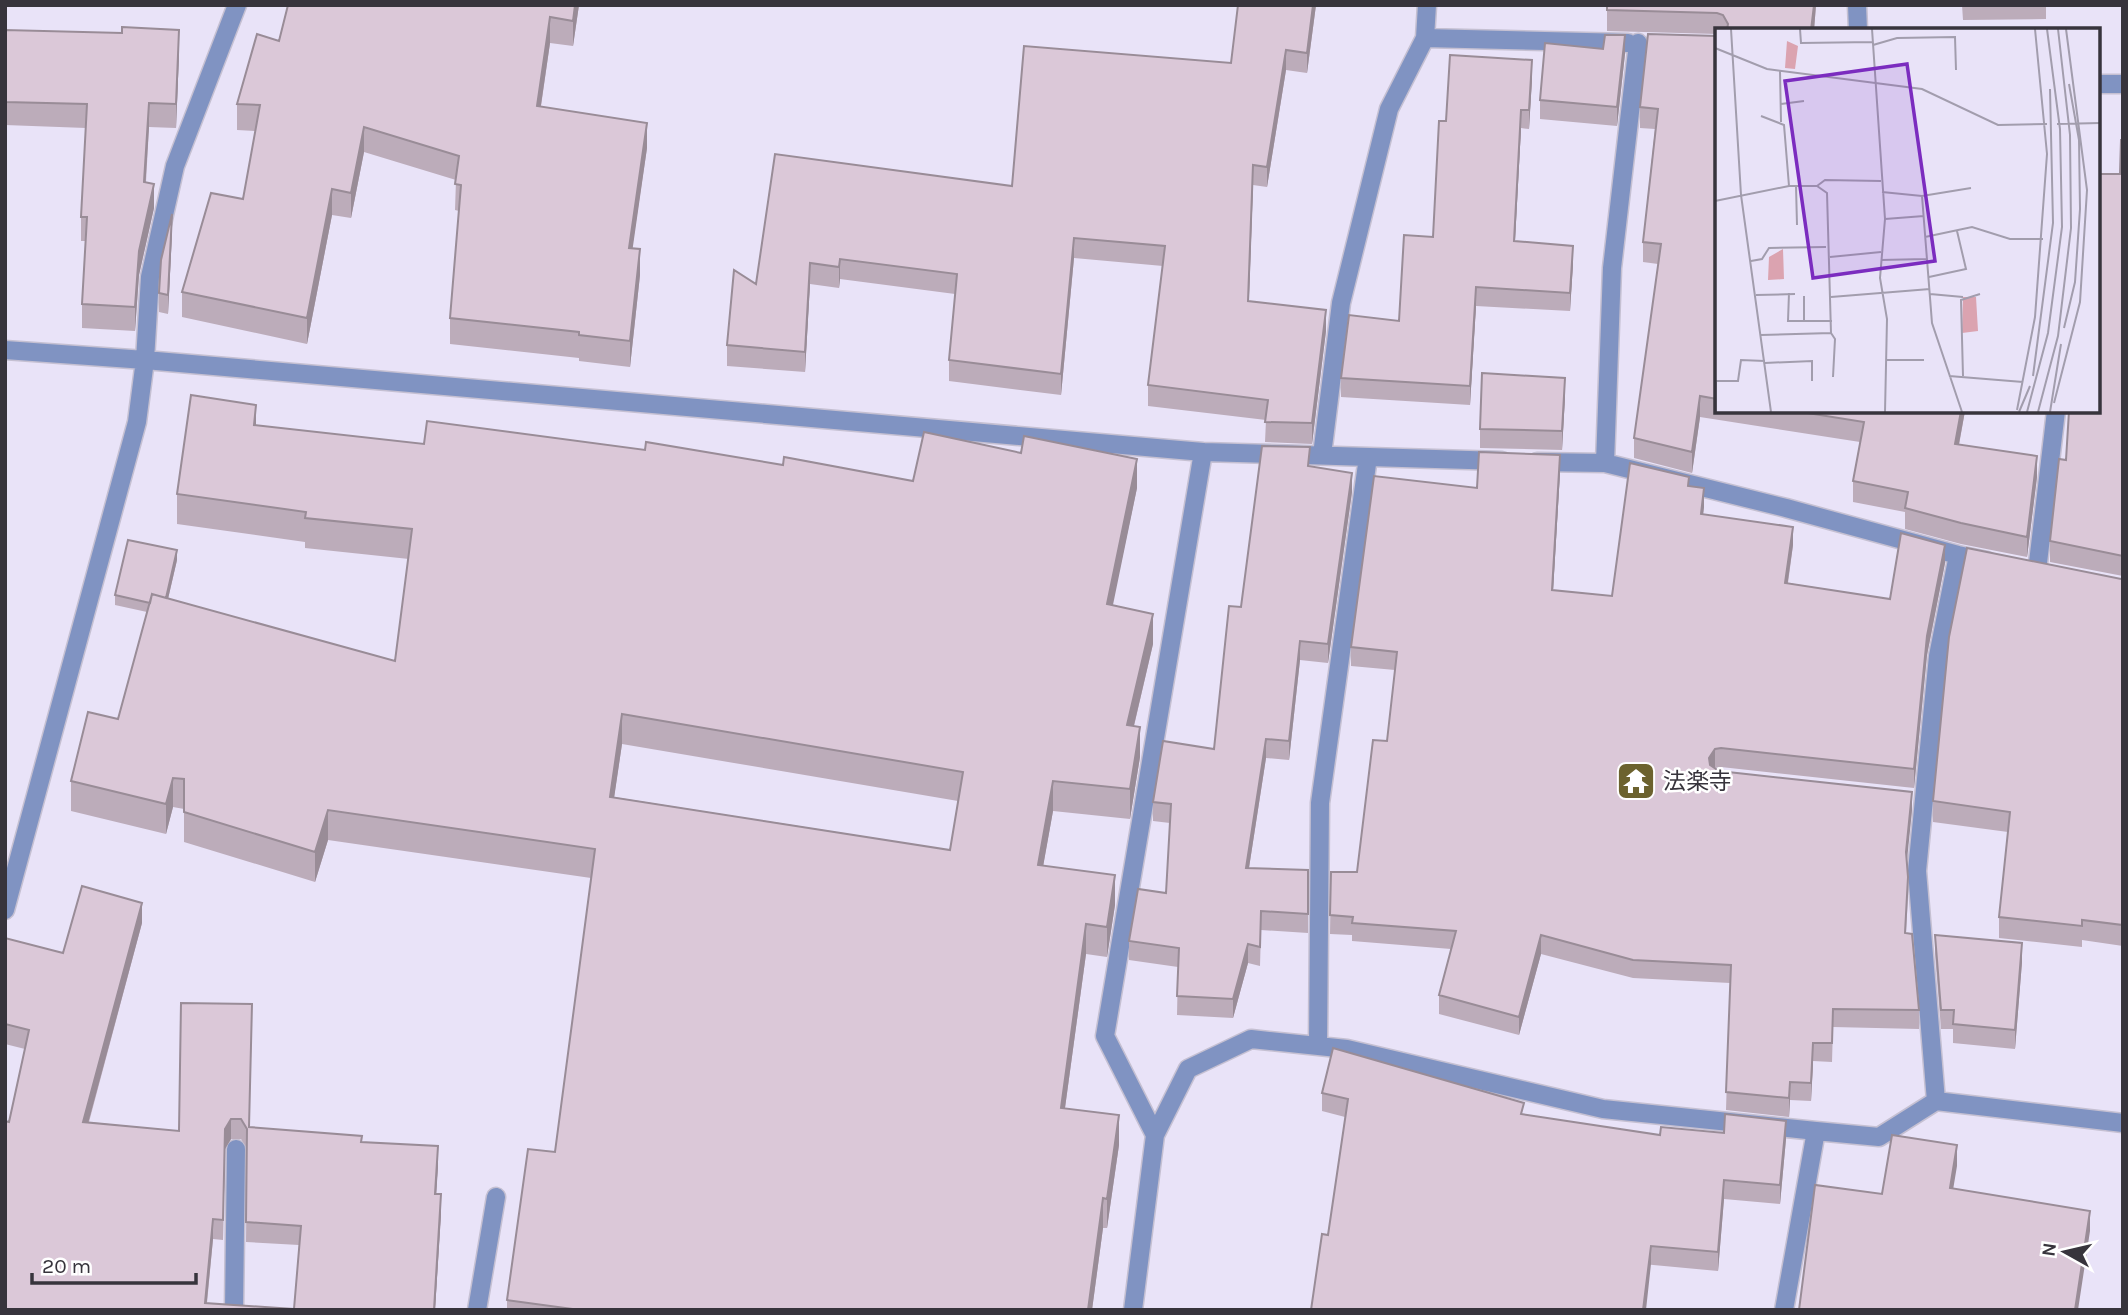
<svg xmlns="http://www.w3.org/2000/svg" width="2128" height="1315" viewBox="0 0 2128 1315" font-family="Karla,'Noto Sans JP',sans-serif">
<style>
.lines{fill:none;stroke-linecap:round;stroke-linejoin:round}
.minor-casing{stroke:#c5c0d2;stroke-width:21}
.minor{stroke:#8093c2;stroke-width:18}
.wall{fill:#bcacba;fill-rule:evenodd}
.shaded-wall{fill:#998c97}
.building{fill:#dbc8d8;stroke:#998c97;stroke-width:2;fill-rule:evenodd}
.labels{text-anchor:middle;stroke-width:5;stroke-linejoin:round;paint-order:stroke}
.poi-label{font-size:23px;fill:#37343c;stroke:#fff;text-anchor:start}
.inset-road{fill:none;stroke:#a29dad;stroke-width:2}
.view{fill:#7b2cbf;fill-opacity:0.15;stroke:#7b2cbf;stroke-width:3.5}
.inset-edge{fill:none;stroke:#37343c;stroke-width:3.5}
</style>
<rect width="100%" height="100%" fill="#e9e3f8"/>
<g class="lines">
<g class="minor-casing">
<path id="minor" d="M1857 5 1858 30
M1425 38 1628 43
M2098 84H2123
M5 350 145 360 1203 452 1502 461
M1322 455 1341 303 1389 109 1425 38 1427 5
M1537 462 1605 463 1786 508 1958 555 1987 561
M1605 463 1612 268 1638 43
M2037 571 2056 411
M5 910 137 422 145 360 150 277 175 166 237 5
M1318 1046 1320 803 1368 457
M1936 1101 1917 871 1938 656 1958 555
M1155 1135 1105 1036 1203 452
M234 1310 236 1149
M477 1310 496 1197
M1133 1310 1155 1135 1188 1069 1251 1039 1347 1049 1603 1109 1816 1131 1879 1137 1936 1101 2123 1123
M1784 1310 1816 1131"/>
</g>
<use href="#minor" class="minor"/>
</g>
<path class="wall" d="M579 5 573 46 550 43 541 106 647 148 632 248 640 275 630 367 579 361V358L450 344V318L459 211 455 210 456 180 364 152 351 218 332 215 307 344 182 317V292L243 199 255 131 237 130V104L279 41Z
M1238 5H1316L1307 73 1286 70 1267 187 1253 185 1249 301 1326 331 1312 444 1265 442 1266 420 1148 406V385L1163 266 1074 258 1061 395 949 381V360L955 294 840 279 839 288 810 284 805 372 727 366V345L756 284 1012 186 1231 63Z
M1607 5H1816L1814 30H1717V34L1607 31Z
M1962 5H2046V19L1963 20Z
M5 30 179 54 176 128 149 127 146 182 154 208 139 275 135 331 82 328V304L86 241H81V217L86 128 5 125Z
M1717 36V411H1965L1959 445 2037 477 2027 557 1961 544 1905 529V512L1853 502V481L1860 442 1700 417 1692 473 1634 458V438L1658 264 1643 262V242L1655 129 1640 128V107Z
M1625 54 1617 126 1540 119V100Z
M1532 79 1529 129 1521 128 1515 241 1573 264 1570 311 1476 306 1470 405 1341 397V378L1399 321 1433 237 1446 121Z
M2123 140V576L2050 562V541L2120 174Z
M172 233 168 314 159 312V293Z
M1565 397 1562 450 1480 448V429Z
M256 425 424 444 645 450 783 465 913 481 1137 488 1112 605 1153 644 1134 726 1140 757 1130 819 1053 811 1043 866 1115 905 1107 957 1086 954 1065 1108 1119 1145 1107 1228H1103L1092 1310H507V1300L555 1152 591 878 328 840 315 882 184 842V809L173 807 166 834 71 811V781L118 719 147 612 115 605V595L177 560 168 599 395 661 409 559 305 548V542L177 524V494ZM622 744 958 801 950 850 614 797Z
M1310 466 1352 492 1328 663 1300 660 1289 760 1266 758 1249 868 1308 870V933L1261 930 1260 966 1248 963 1233 1018 1177 1015 1178 967 1129 960V941L1166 893 1170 823 1153 821V802L1214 749 1241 607Z
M1560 473 1553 591 1612 596 1689 487 1704 507 1703 514 1793 545 1788 583 1890 599 1945 563 1927 655 1914 788 1721 767 1715 768 1719 771 1912 810 1906 862 1908 895 1906 933 1919 1010V1029L1833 1027 1832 1062 1813 1061 1811 1101 1790 1100 1789 1117 1726 1110 1730 983 1633 978 1541 954 1519 1035 1439 1014V995L1451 949 1352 941V935L1330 934 1331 872H1357L1387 741 1395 670 1351 666V647L1477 488Z
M2123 578V946L2082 940V947L1999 938V917L2008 832 1933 822V801L2121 579Z
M142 923 89 1122 179 1131 252 1024 249 1127 362 1142 438 1166 436 1194 441 1214 435 1310H5L9 1122 25 1049 5 1044V938L63 953ZM231 1139H241L247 1148 246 1242 299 1245 294 1309 207 1303 213 1239 223 1240 225 1149Z
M1935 935 2022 962 2015 1049 1953 1043V1029H1941L1935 954Z
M1322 1093 1524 1115 1660 1135 1786 1139 1780 1204 1724 1199 1718 1271 1328 1235 1345 1117 1322 1111Z"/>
<path class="shaded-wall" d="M575 5H579L573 46V21Z
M1313 5H1316L1307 73V53Z
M1814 5H1816L1814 30H1811Z
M550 17V43L537 132V106Z
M179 30V54L176 128V104Z
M1625 35V54L1617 126V107Z
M1286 50V70L1267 187V167Z
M1532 60V79L1529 129V110Z
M149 103V127L144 206V182Z
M1521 110V128L1514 259V241Z
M647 123V148L629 274V248Z
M364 127V152L351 218V193Z
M1253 165V185L1248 322V301Z
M154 184V208L139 275 135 331V307L139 251Z
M332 189V215L307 344V318Z
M172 214V233L168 314V295Z
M1074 238V258L1061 395V374Z
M1573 246V264L1570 311V293Z
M640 249V275L630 367V341Z
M840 259V279L839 288V267Z
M810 263V284L805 372V352Z
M1476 287V306L1470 405V386Z
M1326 310V331L1312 444V423Z
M1565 378V397L1562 450V431Z
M1700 396V417L1692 473V452Z
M256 405V435L254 425Z
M1961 411H1965L1955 465V444Z
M1560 455V473L1552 609V590Z
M2037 456V477L2027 557V537Z
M1137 459V488L1107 634V604Z
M1352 473V492L1328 663V644Z
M1704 488V507L1701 532V514Z
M1793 527V545L1785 601V583Z
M1945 545V563L1927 655 1914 788V769L1927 636Z
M177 550V560L164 616V607Z
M1153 614V644L1127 755V725Z
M1300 641V660L1289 760V741Z
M622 714V744L610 826V797Z
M1140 727V757L1130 819V789Z
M1266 739V758L1246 887V868Z
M1715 749V768L1709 776V758Z
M173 778V807L166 834V804Z
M1053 781V811L1038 895V865Z
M1912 792V810L1906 870V852Z
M328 810V840L315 882V852Z
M1115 875V905L1107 957V927Z
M142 903V923L83 1142V1122Z
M1086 924V954L1061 1137V1108Z
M1541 935V954L1519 1035V1017Z
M2022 943V962L2015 1049V1030Z
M1248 944V963L1233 1018V999Z
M1813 1043V1061L1811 1101V1083Z
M1790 1082V1100L1789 1117V1098Z
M1119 1115V1145L1107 1228V1199Z
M231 1119V1139L225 1149 223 1240 225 1129Z
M1786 1121V1139L1780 1204V1185Z
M1957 1145V1166L1950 1208V1188Z
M438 1146V1166L435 1214V1194Z
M1724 1180V1199L1718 1271V1252Z
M441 1194V1214L435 1310H434Z
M1103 1198V1228L1092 1310H1088Z
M2090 1211V1231L2078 1310H2075Z
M213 1219V1239L206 1310 205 1303Z
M1651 1246V1264L1646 1310H1643Z"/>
<path class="building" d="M288 5H575L573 21 550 17 537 106 647 123 629 248 640 249 630 341 579 335V332L450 318 461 185 455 184 459 156 364 127 351 193 332 189 307 318 182 292 211 193 243 199 260 105 237 104 257 34 279 41Z
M1238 5H1313L1307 53 1286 50 1267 167 1253 165 1248 301 1326 310 1312 423 1265 422 1268 400 1148 385 1165 246 1074 238 1061 374 949 360 957 274 840 259 839 267 810 263 805 352 727 345 734 270 756 284 775 154 1012 186 1024 46 1231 63Z
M1607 5H1814L1811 30H1727L1728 24 1723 15 1717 13 1607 10Z
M122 27 179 30 176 104 149 103 144 182 154 184 139 251 135 307 82 304 87 217H81L87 104 5 102V30L122 33Z
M1648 34 1717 36V399L1700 396 1692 452 1634 438 1661 244 1643 242 1658 109 1640 107Z
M1605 35H1625L1617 107 1540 100 1545 43 1603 49Z
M1450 55 1532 60 1529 110H1521L1514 241 1573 246 1570 293 1476 287 1470 386 1341 378 1349 315 1399 321 1404 235 1433 237 1439 121H1446Z
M2121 140H2123V556L2050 541 2059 459 2066 460 2069 411H2098V174H2120Z
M172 214 168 295 159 293 161 260Z
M1482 373 1565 378 1562 431 1480 429Z
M191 395 256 405 254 425 424 444 427 421 645 450 646 442 783 465 784 457 913 481 924 432 1021 453 1024 436 1137 459 1107 604 1153 614 1127 725 1140 727 1130 789 1053 781 1038 865 1115 875 1107 927 1086 924 1061 1108 1119 1115 1107 1199 1103 1198 1088 1310H580L507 1300 528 1149 555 1152 595 849 328 810 315 852 184 812V779L173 778 166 804 71 781 88 712 118 719 152 594 395 661 412 529 305 518 306 512 177 494ZM622 714 963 772 950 850 610 797Z
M1795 411H1961L1955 444 2037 456 2027 537 1961 523 1905 508 1908 492 1853 481 1864 422Z
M1262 446 1310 447 1308 466 1352 473 1328 644 1300 641 1289 741 1266 739 1246 868 1308 870V914L1261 911 1260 947 1248 944 1233 999 1177 996 1179 948 1129 941 1138 889 1166 893 1171 804 1153 802 1163 741 1214 749 1229 606 1241 607Z
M1479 452 1560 455 1552 590 1612 596 1630 463 1689 477 1688 486 1704 488 1701 514 1793 527 1785 583 1890 599 1901 533 1945 545 1927 636 1914 769 1721 748 1715 749 1709 758 1710 765 1719 771 1912 792 1906 852 1908 877 1905 933 1912 934 1919 1010 1833 1009 1832 1043H1813L1811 1083 1790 1082 1789 1098 1726 1092 1731 965 1633 960 1541 935 1519 1017 1439 995 1456 931 1352 923 1353 917 1330 915 1331 872H1357L1373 740 1387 741 1397 652 1351 647 1374 476 1477 488Z
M128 540 177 550 166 598 152 594 150 603 115 595Z
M1967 548 2121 579 2123 578V925L2082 920V926L1999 917 2010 812 1933 801 1949 637Z
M82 886 142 903 83 1122 179 1131 181 1003 252 1004 249 1127 362 1136 361 1142 438 1146 435 1194H441L434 1310H5V1121L9 1122 29 1030 5 1024V938L63 953ZM231 1119H241L247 1129 246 1222 301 1226 294 1309 205 1303 213 1219 223 1220 225 1129Z
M1935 935 2022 943 2015 1030 1953 1024 1954 1010H1941Z
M1333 1048 1524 1103 1521 1114 1660 1135 1661 1127 1724 1133 1725 1114 1786 1121 1780 1185 1724 1180 1718 1252 1651 1246 1643 1310H1311L1322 1234 1328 1235 1348 1099 1322 1093Z
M1892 1135 1957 1145 1950 1188 2090 1211 2075 1310H1799L1815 1185 1882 1194Z"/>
<defs>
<g id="temple-square" transform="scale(2.0125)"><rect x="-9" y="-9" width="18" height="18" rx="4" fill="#6c622e" stroke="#fff"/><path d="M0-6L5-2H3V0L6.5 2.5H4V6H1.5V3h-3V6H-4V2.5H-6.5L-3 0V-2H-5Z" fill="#fff"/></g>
</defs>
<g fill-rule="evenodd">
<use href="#temple-square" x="1636" y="781"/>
</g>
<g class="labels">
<g class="poi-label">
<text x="1663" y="789">法楽寺</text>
</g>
</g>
<g transform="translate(1715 28)">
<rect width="385" height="385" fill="#e9e3f8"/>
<path d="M72 13 83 18 80 41 70 40ZM68 221 69 251 53 252 54 229ZM248 269H261L263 303 247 305Z" fill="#dba3b0"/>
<path class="inset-road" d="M16 1 26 167 56 384M85 1 86 15 158 14M157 1 170 191 165 250 172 291 170 384M158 17 182 10 240 9 241 42M0 20 52 41 207 61 283 97 332 96M65 43 66 94M66 76 89 73M46 88 69 97 74 158M342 96 385 95M81 158 82 197M102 158 110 152 166 153M167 164 207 168 256 160M207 168 217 295 247 384M0 173 74 158H102L112 165 116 305 46 307M170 191 209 188M210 209 257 199 295 211H328M115 229 166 224M166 232 211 231M36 233 47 231 54 220 111 219M214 249 251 241 242 203M74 265 73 293H117M215 266 248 269M41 267 80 266M116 269 215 261M89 293V268M349 300 360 254 365 181 364 112 354 56M116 305 120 311 118 349M171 332H209M50 335 97 333V353M234 348 308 354M248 348 246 272 265 266M318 348 338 195 335 61M1 353H23L26 332 50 333M1 353V384M339 375 365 274 372 162 351 1M302 382 320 289 332 126 320 1M304 384 315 358M312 384 333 305 347 199 345 101 332 1M323 384 343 308 356 200 355 107 343 1M335 384 346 316"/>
<path class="view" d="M192 36 220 233 98 250 70 53Z"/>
<rect width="385" height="385" class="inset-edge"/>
</g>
<rect width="2128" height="1315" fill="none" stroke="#37343c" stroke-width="14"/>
<g transform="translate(2065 1252) rotate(278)" stroke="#ffffff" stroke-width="5" paint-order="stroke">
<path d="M0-5L12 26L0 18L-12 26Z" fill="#37343c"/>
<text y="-10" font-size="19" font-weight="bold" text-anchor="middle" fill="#37343c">N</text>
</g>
<path d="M32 1273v10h164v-10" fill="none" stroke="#37343c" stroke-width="3.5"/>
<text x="42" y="1273" font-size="21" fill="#37343c" stroke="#ffffff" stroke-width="5" paint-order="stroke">20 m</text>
</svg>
